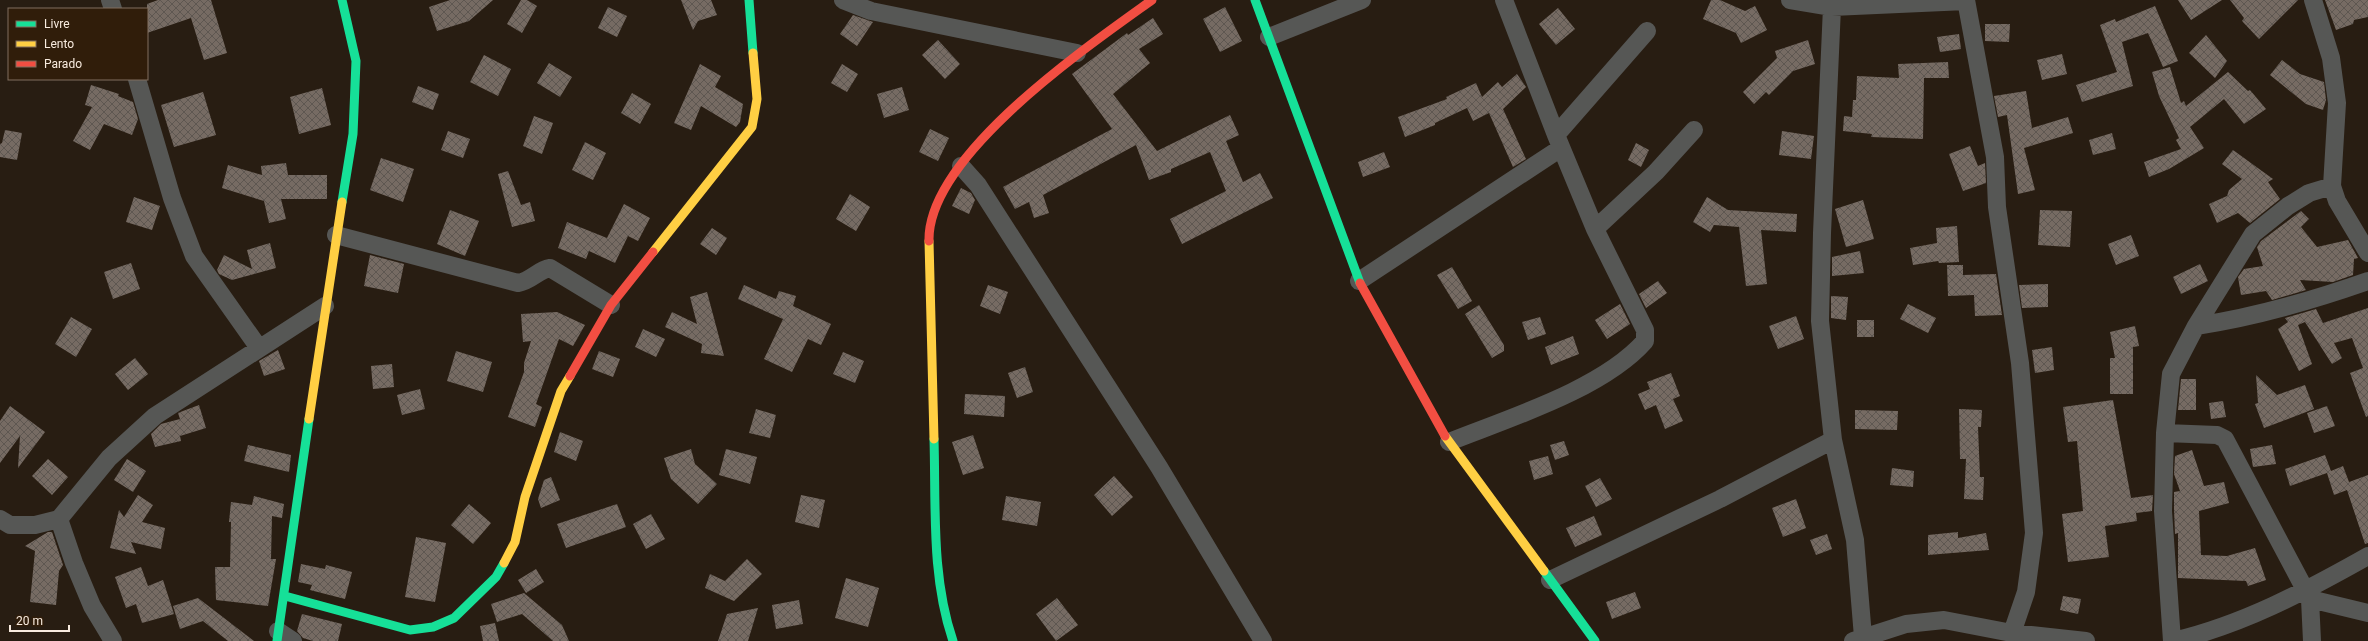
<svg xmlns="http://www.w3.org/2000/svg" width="2368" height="641" viewBox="0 0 2368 641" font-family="Roboto,sans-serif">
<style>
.building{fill:url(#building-cross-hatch)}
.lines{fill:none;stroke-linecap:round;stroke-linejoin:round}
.street{stroke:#565755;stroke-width:18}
.fast{stroke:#16e098;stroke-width:9}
.slow{stroke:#ffcf43;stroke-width:9}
.jam{stroke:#f24e42;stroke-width:9}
</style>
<defs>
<pattern id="building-cross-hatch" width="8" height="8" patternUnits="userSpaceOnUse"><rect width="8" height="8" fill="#766b63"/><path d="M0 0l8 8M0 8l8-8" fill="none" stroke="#5e5751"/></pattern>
</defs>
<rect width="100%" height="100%" fill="#281d12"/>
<path class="building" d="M158 0H211L227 53 204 60 191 18 147 33V4Z
M450 0H493L469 21 437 31 429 7Z
M521 0H527L537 6 522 33 507 24Z
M681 0H711L717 15 698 21 693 30Z
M1711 0H1720L1745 11 1755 6 1767 30 1741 43 1736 33 1703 19Z
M2178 0H2222L2191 20Z
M2230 0H2298L2259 39 2242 21 2244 18Z
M2325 0H2368V17L2354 20 2353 24 2336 30Z
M2155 6 2178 61 2163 67 2148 33 2122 42 2133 86 2082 102 2076 85 2117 72 2100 25 2115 19 2116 22Z
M608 7 627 16 617 37 598 28Z
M1225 7 1242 41 1220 52 1203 19Z
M1558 8 1575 29 1556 45 1539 24Z
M853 15 873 22 857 46 840 34Z
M1153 18 1163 34 1139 49 1150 63 1113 94 1157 151 1230 115 1239 135 1226 141 1243 182 1260 173 1273 198 1182 244 1170 219 1226 191 1210 152 1171 169V172L1149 180 1136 145 1043 195 1049 213 1034 218 1029 202 1015 209 1003 187 1112 129 1072 74 1127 33 1128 35Z
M1985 24H2010L2009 42 1985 41Z
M1959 34 1961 49 1940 52 1937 37Z
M2206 35 2227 61 2215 78 2189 53Z
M938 40 960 64 945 79 922 55Z
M1808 40 1815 64 1793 71 1769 95 1766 92 1754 104 1743 92 1777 58 1775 51Z
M2062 54 2067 74 2042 80 2037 60Z
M484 55 511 69 498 96 470 82Z
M2282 60 2300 74 2324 82 2326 100 2323 110 2306 104 2270 75Z
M1948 62 1949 78H1924L1923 139 1871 137 1872 134 1843 131 1844 116 1852 117 1853 100H1856L1857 76 1899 78 1898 64Z
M549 63 572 77 560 97 537 83Z
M700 64 721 76 715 87 743 104 740 122 736 127 701 106 691 130 674 123Z
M842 64 858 74 847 92 831 83Z
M2170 67 2181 103 2184 101 2186 106 2228 72 2248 91 2250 90 2266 109 2244 124 2224 99 2190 127 2204 148 2169 169 2149 177 2144 162 2181 149 2176 140 2179 138 2159 96 2152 72Z
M1517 74 1526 87 1503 109 1526 159 1513 167 1489 113 1473 121 1467 108 1435 123V125L1405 137 1398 117 1447 99 1446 97 1476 83 1482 97 1498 82 1502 87Z
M91 85 119 94 118 96 133 102 138 119 132 135 104 124 90 150 73 141 92 107 85 105Z
M418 86 439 94 433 110 412 102Z
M902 87 909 110 884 118 877 94Z
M322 88 331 125 299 134 290 97Z
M2026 91 2032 128 2068 117 2073 133 2024 148 2035 190 2018 194 2007 115 1998 117 1994 96Z
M203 92 216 135 174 147 161 105Z
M632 93 651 104 640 124 621 113Z
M534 116 553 123 542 154 523 146Z
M930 129 949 138 938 161 919 152Z
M5 130 22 133 17 160 0 157V144L2 143Z
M448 131 470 139 463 158 441 150Z
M1782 131 1814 136 1811 159 1779 155Z
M2112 133 2116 149 2093 155 2089 140Z
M585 142 606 153 593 180 572 170Z
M1636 143 1649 150 1641 167 1628 160Z
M1970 146 1978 166 1985 163 1986 183 1963 191 1949 154Z
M2233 150 2273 179 2268 182 2280 199 2250 223 2238 213 2217 223 2209 204 2227 196 2229 190 2242 179 2222 164Z
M1384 152 1390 167 1363 177 1358 162Z
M381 158 414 169 403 202 370 190Z
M286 163 288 175H327V199H281L286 219 269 223 264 201 222 188 228 165 262 175 261 166Z
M508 171 521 205 530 202 535 221 512 227 498 174Z
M961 188 971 193 975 200 969 214 952 206Z
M850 194 870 207 856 231 836 219Z
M134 197 160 206 152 230 126 222Z
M1707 197 1728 210 1797 214 1796 232 1761 230 1767 284 1746 286 1739 227 1714 225 1710 232 1693 222Z
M1863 200 1874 239 1846 247 1835 209Z
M624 204 650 218 638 241 628 236 615 263 589 251 586 259 558 248 567 222 607 238Z
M450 210 479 221 465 256 437 244Z
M2040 210 2072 211 2070 247 2038 245Z
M2301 211 2309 219 2301 227 2317 247 2348 240 2358 258 2354 259 2353 275 2333 282 2300 280 2306 290 2272 300 2266 291 2241 295 2238 277 2244 269 2263 266 2257 247 2261 241Z
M1957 226 1959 262 1939 263 1938 261 1913 265 1910 248 1937 243 1936 228Z
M712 228 727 238 716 255 700 244Z
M2131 235 2139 256 2116 265 2108 244Z
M270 243 276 268 232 280 219 274 217 270 224 255 252 269 247 250Z
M1860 251 1864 273 1832 276V257Z
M370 255 404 264 398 293 364 286Z
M131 263 140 289 113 299 104 272Z
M2200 264 2208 281 2181 294 2173 277Z
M1947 265H1963V275L1996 274 2002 315 1975 316 1974 295 1948 296Z
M1452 267 1472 301 1458 309 1437 275Z
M1658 281 1667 293 1646 308 1639 294Z
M2048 284V307L2022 308 2019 285Z
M744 285 776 299 779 291 796 296 793 306 831 324 821 345 808 339 792 372 764 359 783 319 738 299Z
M988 285 1008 292 1000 314 980 306Z
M707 292 719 337 724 356 701 353 702 344 665 327 672 312 697 324 690 297Z
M1831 296 1848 297 1846 320 1831 318Z
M1620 304 1630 324 1607 339 1595 320Z
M1908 304 1936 318 1928 333 1900 319Z
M1479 305 1504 345V351L1492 358 1465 314Z
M2368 308V416L2366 417 2350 373 2363 368 2352 338 2334 343 2342 358 2332 364 2305 322 2298 325 2312 364 2299 371 2278 329 2288 322 2285 318 2316 309 2323 323Z
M557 312 585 325 573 346 559 339 536 404 542 407 535 427 508 417 524 372V363L531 341 523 342 521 314Z
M1796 316 1804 339 1778 349 1769 326Z
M71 317 92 329 76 357 55 344Z
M1540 317 1546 334 1528 340 1522 322Z
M1857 320H1874V337H1857Z
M2135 326 2139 346 2133 347V394H2110V358H2115L2110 332Z
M643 329 665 339 656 357 635 347Z
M1573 336 1579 354 1551 365 1545 347Z
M2052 347 2054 370 2035 373 2032 350Z
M278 350 285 369 264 376 259 361Z
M456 351 492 362 483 392 447 381Z
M599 351 620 359 613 377 592 369Z
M843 352 864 361 855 383 833 374Z
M135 358 148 374 128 390 115 374Z
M392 364 394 387 373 389 371 366Z
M1025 367 1033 392 1017 398 1008 373Z
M1671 373 1680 396 1673 399 1683 421 1665 429 1656 405 1645 410 1638 394 1650 389 1647 382Z
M2256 375 2277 395 2305 385 2314 409 2264 428 2255 404 2258 403Z
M2181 379H2196V410H2178Z
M420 389 425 409 402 415 397 395Z
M965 394 1005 396 1004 417 964 414Z
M2113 400 2131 498 2153 495 2152 511 2136 513 2137 521 2105 526 2109 557 2068 562 2062 514 2083 511 2077 441 2068 442 2063 407Z
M2223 401 2226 417 2211 419 2209 403Z
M199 405 206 428 180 436 181 441 155 447 151 434 161 424 180 419 178 413 183 411Z
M10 406 45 432 18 468 20 436 0 463V421Z
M2327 406 2335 426 2314 433 2307 413Z
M756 409 776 415 770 438 749 433Z
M1959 409 1982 410 1981 427H1978L1980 477H1984L1983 500 1964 499 1966 459H1960Z
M1855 410 1898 411 1897 430 1855 429Z
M560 432 583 441 576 461 554 452Z
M973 435 984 468 963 475 952 442Z
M1564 441 1569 455 1555 460 1550 445Z
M248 445 291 455 289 472 244 461Z
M2272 445 2276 464 2253 467 2250 449Z
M691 449 695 464 717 484 698 504 671 479 664 458Z
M726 449 757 457 750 484 719 475Z
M2192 450 2204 486 2224 482 2229 503 2199 511 2201 555 2227 556 2255 548 2266 580 2248 586 2246 581 2178 578V533L2175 534 2174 509V492L2180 491 2174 474 2175 456Z
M2325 455 2331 471 2343 466 2349 482 2368 475V543L2365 544 2347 490 2334 495 2327 473 2290 486 2285 469Z
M1548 456 1553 474 1534 480 1529 461Z
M48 459 68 477 52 495 32 476Z
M127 459 146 471 133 492 114 480Z
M1892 468 1914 471 1913 487 1890 485Z
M1114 476 1133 497 1112 516 1094 495Z
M551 477 560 500 541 508 538 499 544 480Z
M1600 478 1612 499 1596 507 1585 486Z
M138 495 153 505 142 522 165 528 161 549 131 542 136 554 110 548 119 510 124 517Z
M801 495 825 500 819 528 795 522Z
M254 496 284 504 282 518 272 516 271 559H276L268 606 216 600 215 567H230L231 522H229L231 502 252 505Z
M1006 496 1041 502 1037 526 1002 520Z
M1796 499 1806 528 1783 537 1772 508Z
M469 504 491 523 473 544 451 525Z
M617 504 626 527 566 548 557 524Z
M651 514 665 539 646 549 633 524Z
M1594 516 1602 535 1575 547 1566 528Z
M48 532H52L63 565 59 571 56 605 30 602 35 551 25 546Z
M1958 532V538L1986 533 1989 550 1928 555V535Z
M1827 534 1832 549 1816 555 1810 540Z
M416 537 446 543 435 602 405 597Z
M747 559 762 574 734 601 705 588 710 574 725 581Z
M301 564 325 569 326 565 352 572 345 599 310 590 312 585 298 582Z
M141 567 148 586 163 580 174 614 142 623 136 604 126 608 115 577Z
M536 569 544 582 526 593 518 580Z
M846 578 879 588 868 627 835 618Z
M1635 592 1641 608 1612 619 1606 602Z
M524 593 562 625 569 641H553L522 614 497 622 491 604Z
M2063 596 2081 599 2078 614 2060 610Z
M198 598 254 641H228L203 621 180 629 173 606Z
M1057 598 1078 625 1056 641 1036 614Z
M799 600 803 624 776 629 772 605Z
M758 608 748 641H718L727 614Z
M302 614 342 624 338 641H313L303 638 297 631Z
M495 623 499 641H483L480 626Z"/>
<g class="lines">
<path class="street" d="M110 0 113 9
M843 0 871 11 1077 53
M1790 0 1832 7 1966 1
M1966 0 1995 157 1997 207 2020 363 2034 533 2026 592 2012 633
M2313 0 2331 58 2337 103 2332 186 2337 201 2368 253
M1832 7 1822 233 1820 321 1833 440 1855 540 1863 637
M1269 37 1362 0
M137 79 172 198 194 256 259 348
M1556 135 1647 31
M961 166 978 185 1159 467 1263 641
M1595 229 1656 172 1694 130
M336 235 518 283C531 281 538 270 550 268L611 305
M1359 281 1561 148
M2196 326C2256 317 2311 301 2368 281
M2165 433 2217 435 2225 439 2310 599 2368 613
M1449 442C1509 418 1603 389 1645 341V330L1595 229 1556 135 1504 0
M0 519 10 525H35L59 519 109 458 155 416 325 306
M59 519 74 563 92 606 113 641
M1550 580 1720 499 1833 440
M2310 599 2312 641
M278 631 293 641
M1853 641 1906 624 1944 620 2012 633 2086 641
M2172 641 2163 511 2165 433 2171 374 2196 326 2253 234 2288 206 2309 193 2332 186
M2173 641C2242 625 2306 591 2368 556"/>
<path class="fast" d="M749 0 753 53
M1255 0 1360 283
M342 202 353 134 356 61 342 0
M934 439C936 507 931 577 953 641
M1544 571 1595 641
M285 596 410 630 433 627 454 618 496 577 504 563
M277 641 309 419"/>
<path class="slow" d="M929 241 934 439
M653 252 752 127 757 99 753 53
M309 419 342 202
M1445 436 1544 571
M504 563 515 542 525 497 561 391 570 376"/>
<path class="jam" d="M929 241C927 156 1088 46 1152 0
M1360 283 1445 436
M570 376 611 305 653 252"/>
</g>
<rect x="8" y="8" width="140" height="72" fill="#301d0a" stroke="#806f5f"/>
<rect x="16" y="21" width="20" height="6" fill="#16e098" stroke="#806f5f"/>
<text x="44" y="28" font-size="12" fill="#f8ebdf">Livre</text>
<rect x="16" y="41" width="20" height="6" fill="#ffcf43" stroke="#806f5f"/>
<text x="44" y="48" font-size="12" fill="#f8ebdf">Lento</text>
<rect x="16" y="61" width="20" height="6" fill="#f24e42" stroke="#806f5f"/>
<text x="44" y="68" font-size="12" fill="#f8ebdf">Parado</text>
<path d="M10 625v6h59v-6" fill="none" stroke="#f8ebdf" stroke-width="2"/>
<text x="16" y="625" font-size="12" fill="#f8ebdf" stroke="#301d0a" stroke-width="3" paint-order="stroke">20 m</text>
</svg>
